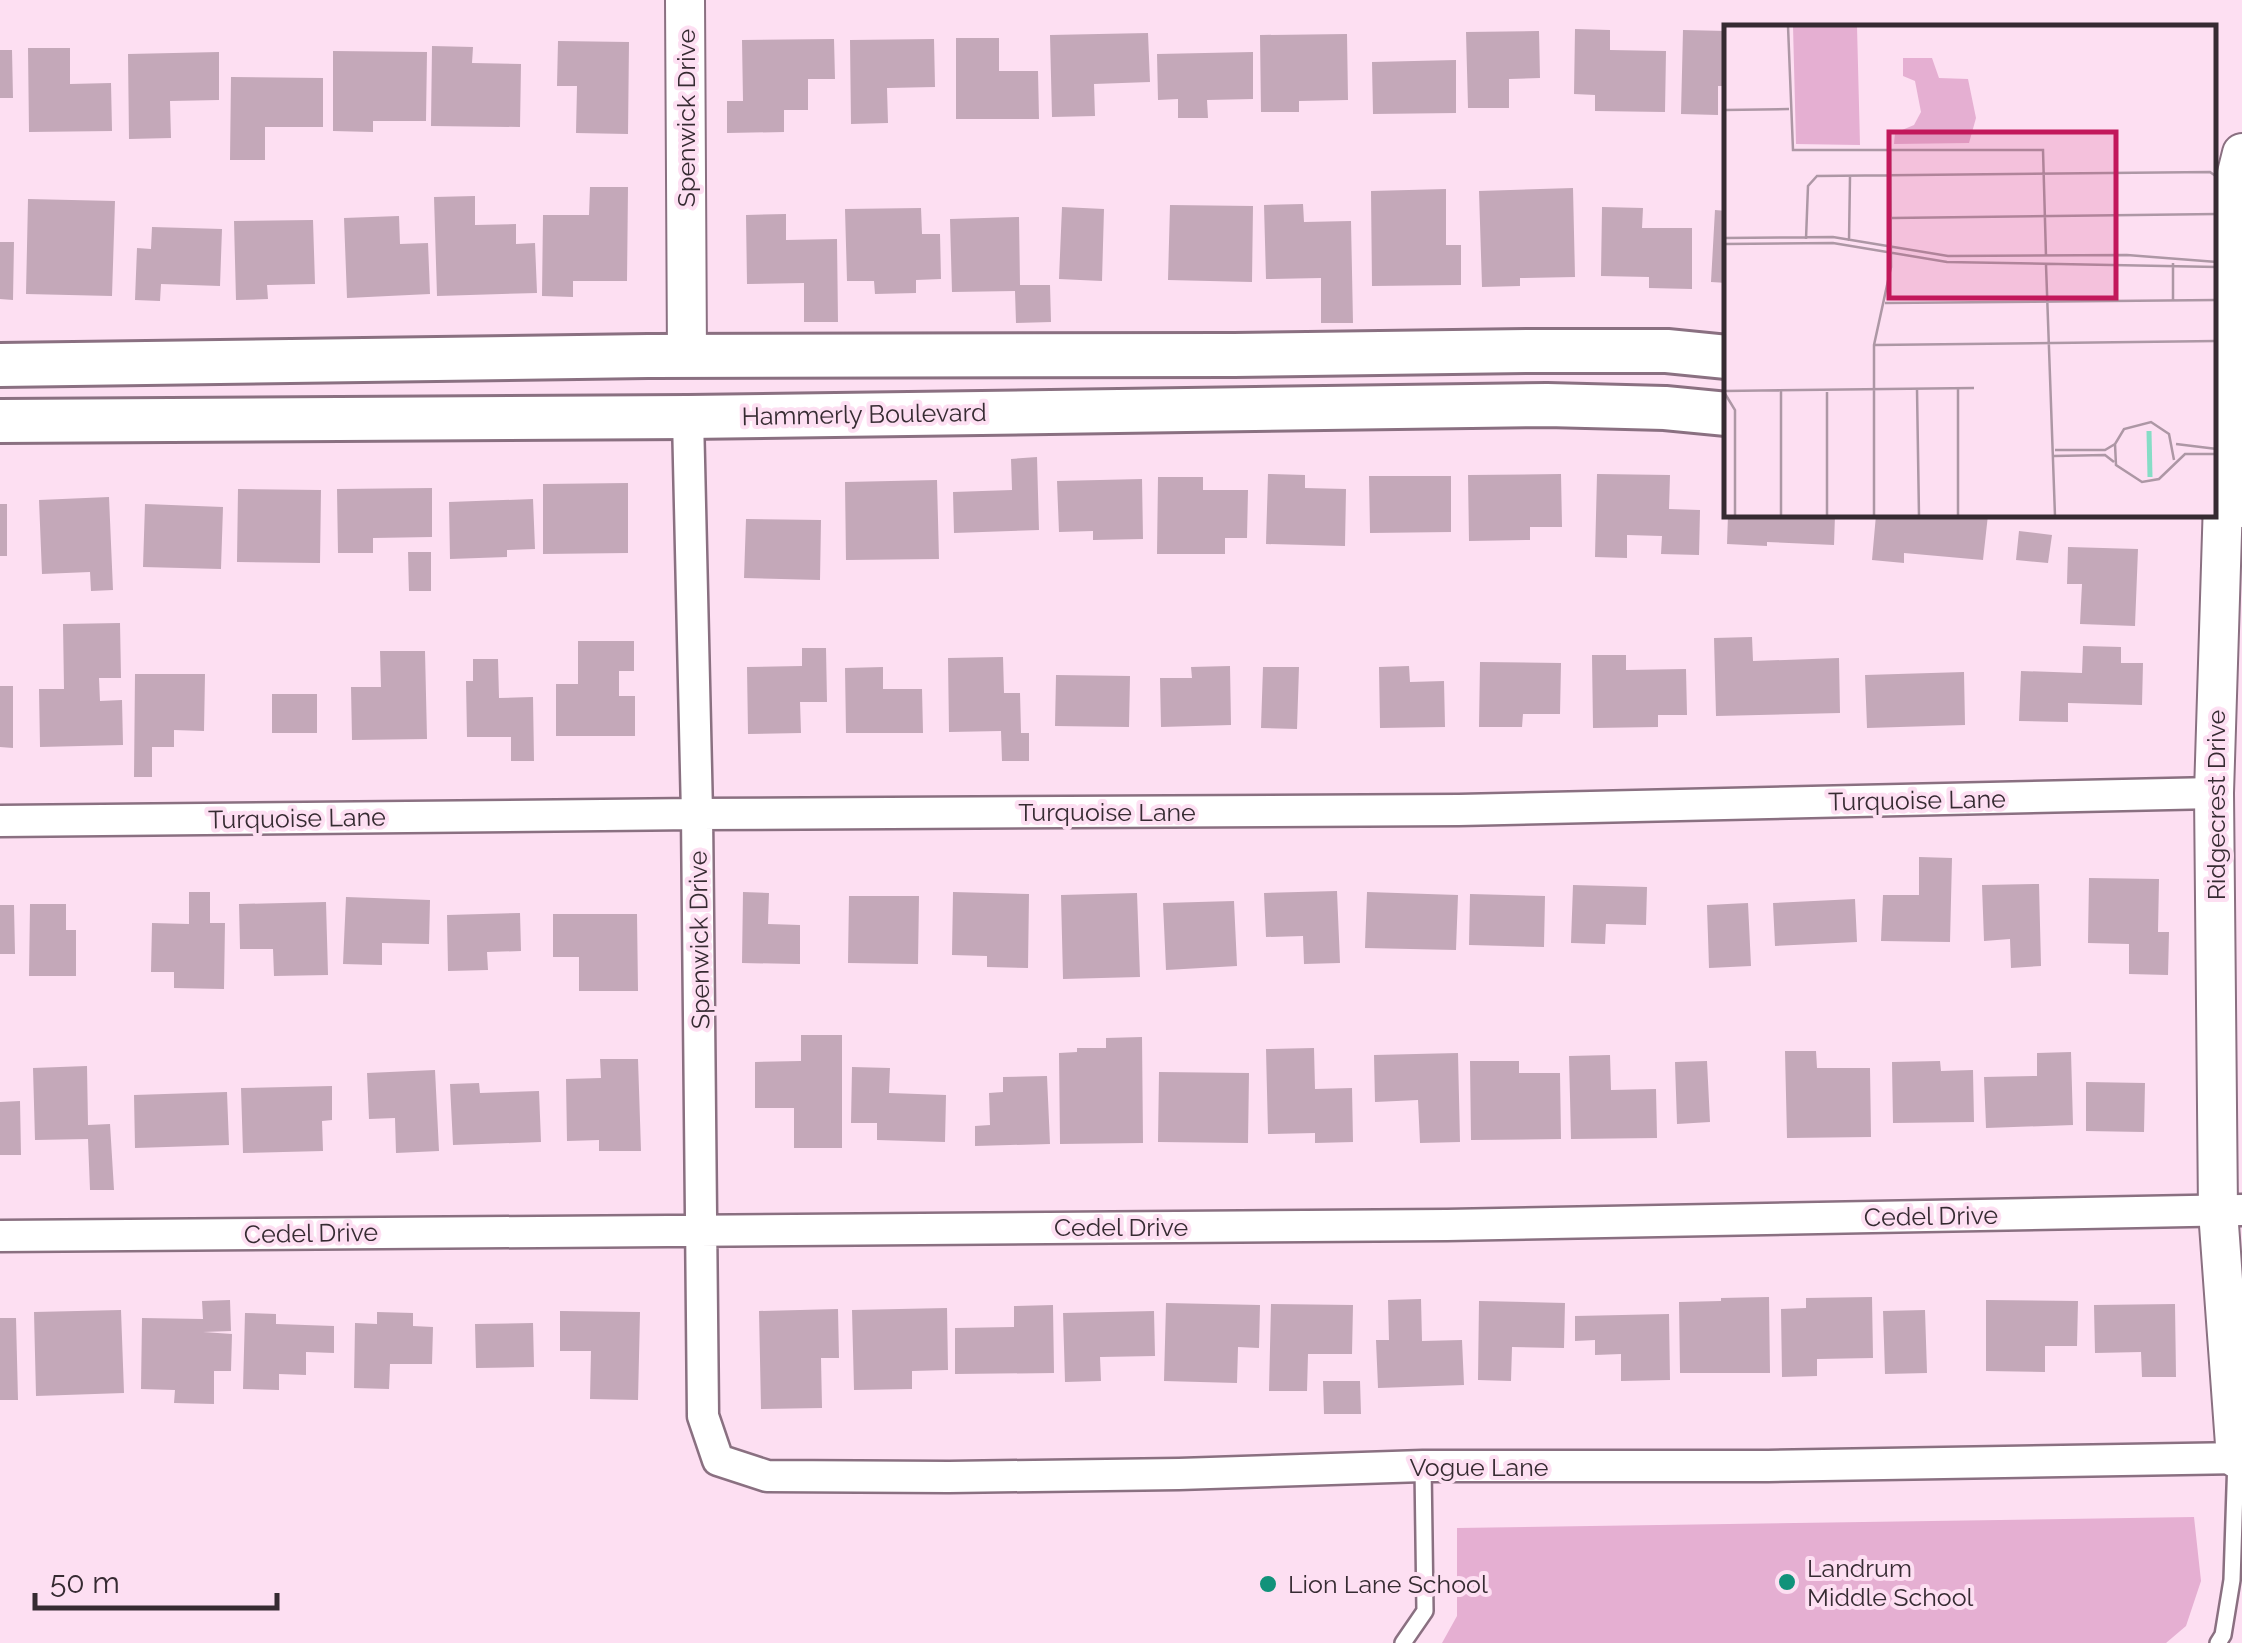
<svg xmlns="http://www.w3.org/2000/svg" width="2242" height="1643" viewBox="0 0 2242 1643" font-family="Raleway,sans-serif">
<style>
.green{fill:#e5afd2}
.building{fill:#c4a8b9}
.lines{fill:none;stroke-linecap:round;stroke-linejoin:round}
.service-casing{stroke:#8a7081;stroke-width:20}
.minor-casing{stroke:#8a7081;stroke-width:35}
.tertiary-casing{stroke:#8a7081;stroke-width:42}
.secondary-casing{stroke:#8a7081;stroke-width:48}
.service{stroke:#fff;stroke-width:15}
.minor{stroke:#fff;stroke-width:30}
.tertiary{stroke:#fff;stroke-width:38}
.secondary{stroke:#fff;stroke-width:42}
.poi-dot{fill:#11927a;stroke:#fddff2;stroke-width:4}
.labels{text-anchor:middle;stroke-width:8;stroke-linejoin:round;paint-order:stroke}
.street-label{font-size:25px;fill:#362b32;stroke:#fddff2}
.poi-label{font-size:25px;fill:#362b32;stroke:#fddff2;text-anchor:start}
.inset-river{fill:none;stroke:#86ddc6;stroke-width:5}
.inset-road{fill:none;stroke:#ad97a5;stroke-width:2.5}
.view{fill:#c2185b;fill-opacity:0.15;stroke:#c2185b;stroke-width:5}
.inset-edge{fill:none;stroke:#362b32;stroke-width:5}
</style>
<rect width="100%" height="100%" fill="#fddff2"/>
<path class="green" d="M2194 1517 2201 1581 2186 1626 2166 1643H1442L1457 1616V1528Z"/>
<path class="building" d="M1990 23 2034 24V28H1990Z
M2146 24H2180V28H2146Z
M1575 29 1610 30V50L1666 51 1665 112 1595 111V95L1574 94Z
M1683 30 1727 31V86H1718V115L1681 114Z
M1539 31 1540 78 1509 79V108H1468L1466 32Z
M1148 33 1150 82 1094 84 1095 116 1052 117 1050 35Z
M1347 34 1348 100 1299 101V112H1261L1260 35Z
M956 38H999V71H1038L1039 119H956Z
M834 39 835 79H808V110H784V132L727 133V101H743L742 40Z
M934 39 935 87 887 88 888 123 851 124 850 40Z
M558 41 629 42 628 134 576 133 577 86H557Z
M432 46 473 47 472 63 521 64 520 127 431 126Z
M28 48H70V84L111 83 112 131 29 132Z
M0 50H12L13 98H0Z
M333 51 427 52 426 121H373V132L333 131Z
M219 52V100L170 101 171 138 129 139 128 54Z
M1253 52V99L1207 100 1208 118H1178V99L1158 100 1157 54Z
M1456 60V113L1373 114 1372 62Z
M231 77 323 78V127H265V160H230Z
M590 187H628L627 281H573V297L542 296 543 215H589Z
M1573 188 1575 277 1520 278V286L1482 287 1479 191Z
M1446 189V245H1461V285L1372 286 1371 191Z
M475 196V225L516 224V244L535 243 537 293 437 296 434 197Z
M28 199 115 201 112 296 26 294Z
M1303 204 1304 222 1351 221 1353 323H1321V278L1266 279 1264 205Z
M1170 205 1253 206 1252 282 1168 280Z
M1062 207 1104 209 1102 281 1059 279Z
M1602 207 1643 208 1642 228H1692V289L1649 288V277L1601 276Z
M921 208 922 234H940L941 279 916 280V293L875 294 874 281H847L845 209Z
M1715 210 1727 211V283L1711 282Z
M786 214V240L837 239 838 322H804V283L747 284 746 215Z
M399 216 400 244 428 243 430 294 347 298 344 218Z
M1019 217 1020 285H1050L1051 322 1016 323 1015 291 952 292 950 219Z
M313 220 315 284 267 285 268 299 236 300 234 221Z
M152 227 222 229 220 286 161 284 160 301 135 300 137 248 151 249Z
M0 242H14L13 300 0 299Z
M1037 457 1039 530 954 533 953 492 1012 490 1011 459Z
M1268 474 1305 475V488L1346 489 1345 546 1266 544Z
M1561 474 1562 527H1530V540L1469 541 1468 475Z
M1597 474 1670 475 1669 509 1700 510 1699 555 1661 554 1662 536 1627 535V558L1595 557Z
M1369 476H1451V532L1370 533Z
M1158 477H1203V490H1248L1247 538H1225V554H1157Z
M1142 479 1143 539 1093 540V531L1059 532 1057 481Z
M937 480 939 559 846 560 845 482Z
M628 483V553L543 554V484Z
M432 488V537L373 538V553H338L337 489Z
M238 489 321 490 320 563 237 562Z
M109 497 113 590 91 591 90 572 42 574 39 500Z
M533 499 535 549 507 550V557L450 559 449 502Z
M0 504H7V556H0Z
M145 504 223 507 221 569 143 567Z
M1728 515H1835L1834 545 1767 542V546L1727 544Z
M1876 515H1988L1983 560 1904 553V563L1872 560Z
M746 519 821 520 820 580 744 578Z
M2019 531 2052 535 2048 563 2016 560Z
M2068 547 2138 549 2135 626 2080 624 2082 584H2067Z
M408 552H431V591H409Z
M120 623 121 678H99L100 701 122 700 123 745 40 747 39 689H64L63 624Z
M1752 637 1753 661 1839 658 1840 713 1716 716 1714 638Z
M578 641H634V671H619V696H635V736H556V684H578Z
M2083 646 2121 647V663H2143L2142 705 2068 703V722L2019 721 2021 671 2082 673Z
M802 648H826L827 702H800L801 733 748 734 747 667 802 666Z
M380 651H425L427 739 352 740 351 687H381Z
M1592 655H1626V670L1686 669 1687 715H1658V727L1593 728Z
M1003 657 1004 693H1020L1021 733H1029V761H1002L1001 731 949 732 948 658Z
M473 659H498L499 698 533 697 534 761H511V737H467L466 681H473Z
M1480 662 1561 663 1560 714H1523L1522 727H1479Z
M1230 666 1231 725 1161 727 1160 678H1192L1191 667Z
M1409 666 1410 682 1444 681 1445 727 1380 728 1379 667Z
M883 667V689H922L923 733H846L845 668Z
M1263 667H1299L1297 729 1261 728Z
M1964 672 1965 725 1867 728 1865 675Z
M135 674H205L204 731 174 730V747H152V777H134Z
M1056 675 1130 676 1129 727 1055 726Z
M0 686H13V748L0 747Z
M272 694H317V733H272Z
M1919 857 1952 858 1950 942 1881 941 1883 895H1919Z
M2089 878 2159 879 2158 932H2169L2168 975 2129 974V944L2088 943Z
M2039 884 2041 966 2011 968 2010 939 1984 941 1982 885Z
M1573 885 1647 887 1646 925 1606 924 1605 944 1571 943Z
M1337 891 1340 963 1304 964 1303 936 1266 937 1264 893Z
M189 892H210V923H225L224 989 174 988V972H151L152 923 189 924Z
M743 892 769 893 768 924 800 925V964L742 963Z
M953 892 1029 894 1028 968 987 967V956L952 955Z
M1367 892 1458 895 1456 950 1365 948Z
M1137 893 1140 977 1063 979 1061 895Z
M1470 894 1545 896 1544 947 1469 945Z
M849 896H919L918 964 848 963Z
M346 897 430 900 429 944 382 943V965L343 964Z
M1855 899 1857 942 1775 946 1773 903Z
M1234 901 1237 966 1166 970 1163 903Z
M326 902 328 975 274 976 273 949H240L239 904Z
M1748 903 1751 966 1709 968 1707 905Z
M30 904H66V930H76V976H29Z
M0 905H14L15 954H0Z
M520 913 521 951 487 952 488 970 448 971 447 915Z
M553 914H637L638 991H579V957H553Z
M801 1035H842V1148H794V1108H755V1062L801 1061Z
M1142 1037 1143 1143 1060 1144 1059 1053 1077 1052V1048H1106V1038Z
M1314 1048 1315 1089 1352 1088 1353 1142 1315 1143V1133L1268 1134 1266 1049Z
M1785 1051H1816L1817 1068H1870L1871 1137 1787 1138Z
M2071 1052 2073 1125 1986 1128 1984 1077 2037 1076V1053Z
M1458 1053 1460 1142 1420 1143 1418 1100 1375 1102 1374 1055Z
M1610 1055 1611 1090 1656 1089 1657 1138 1571 1139 1569 1056Z
M600 1059H638L641 1151H599V1140L567 1141 566 1079 601 1078Z
M1470 1061H1519V1073H1560L1561 1139 1471 1140Z
M1707 1061 1710 1122 1677 1124 1675 1062Z
M1940 1061 1941 1071 1973 1070 1974 1122 1893 1123 1892 1062Z
M87 1066 88 1125 110 1124 114 1190H90L88 1139 35 1140 33 1068Z
M852 1067 890 1068 889 1093 946 1095 945 1142 877 1140V1123H851Z
M435 1070 439 1151 396 1153 395 1118 369 1119 367 1073Z
M1159 1072 1249 1073 1248 1143 1158 1142Z
M1047 1076 1050 1144 975 1146V1126L990 1125 989 1093 1003 1092V1077Z
M2086 1082 2145 1083 2144 1132 2086 1131Z
M479 1083 480 1093 539 1091 541 1142 453 1145 450 1084Z
M332 1086V1120L322 1121 323 1151 243 1153 241 1088Z
M227 1092 229 1145 135 1148 134 1095Z
M20 1101 21 1155H0V1102Z
M1769 1297 1770 1373H1680L1679 1302 1721 1301V1298Z
M1872 1297 1873 1358 1817 1359V1376L1782 1377 1781 1309 1806 1308V1298Z
M1421 1299 1422 1341 1462 1340 1464 1385 1378 1388 1376 1340H1389L1388 1300Z
M230 1300 231 1331 203 1332 232 1334 231 1371H214V1404L174 1403 175 1390 141 1389 142 1318 203 1319 202 1301Z
M1986 1300 2078 1301 2077 1346H2045V1372L1986 1371Z
M1479 1301 1565 1303 1564 1348 1512 1347 1511 1381 1478 1380Z
M1166 1303 1260 1305 1259 1348 1238 1347 1237 1383 1164 1381Z
M1271 1304 1353 1305 1352 1354H1308L1307 1391H1269Z
M2175 1304 2176 1377H2142L2141 1352 2095 1353 2094 1305Z
M1053 1305 1054 1373 955 1374V1328L1014 1327V1306Z
M947 1308 948 1370 912 1371V1389L854 1390 852 1310Z
M838 1309 839 1358H821L822 1408 761 1409 759 1311Z
M121 1310 124 1393 36 1396 34 1312Z
M1925 1310 1927 1373 1885 1374 1883 1311Z
M560 1311 640 1312 638 1400 590 1399 591 1351H560Z
M1154 1311 1155 1356 1100 1357 1101 1381 1065 1382 1063 1313Z
M377 1312 413 1313V1326L433 1327 432 1364H390L389 1389 354 1388 355 1323 377 1324Z
M245 1313 276 1314V1324L334 1326V1353L306 1352V1375L279 1374V1390L243 1389Z
M1669 1314 1670 1380 1621 1381V1354L1595 1355V1340L1575 1341V1316Z
M0 1318H16L18 1400H0Z
M533 1323 534 1367 476 1368 475 1324Z
M1323 1381H1360L1361 1414H1324Z"/>
<g class="lines">
<g class="service-casing">
<path id="service" d="M1403 1643 1425 1611 1423 1466
M2218 1643 2223 1635 2232 1580 2236 1458"/>
</g>
<g class="minor-casing">
<path id="minor" d="M688 417 697 814 703 1416 718 1460 767 1476 949 1477 1179 1474 1423 1466H1768L2242 1458
M0 821 697 814 1459 810 2214 793
M0 1236 1447 1225 2242 1210"/>
</g>
<g class="tertiary-casing">
<path id="tertiary" d="M685 0 687 356
M2236 1458 2218 1211 2214 793 2223 501 2224 300 2237 173 2242 153"/>
</g>
<g class="secondary-casing">
<path id="secondary" d="M0 365 648 356 1234 355 1529 351H1667L1727 357
M0 421 688 417 1547 405 1665 408 1727 414
M2214 443 2242 449
M2214 499 2242 506"/>
</g>
<use href="#service" class="service"/>
<use href="#minor" class="minor"/>
<use href="#tertiary" class="tertiary"/>
<use href="#secondary" class="secondary"/>
</g>
<g class="poi-dot">
<circle cx="1787" cy="1582" r="10"/>
<circle cx="1268" cy="1584" r="10"/>
</g>
<g class="labels">
<g class="street-label">
<text transform="translate(686 118) rotate(-90)" y="9">Spenwick Drive</text>
<text transform="translate(864 414) rotate(-1)" y="9">Hammerly Boulevard</text>
<text transform="translate(1917 800) rotate(-1)" y="9">Turquoise Lane</text>
<text transform="translate(2216 805) rotate(-90)" y="9">Ridgecrest Drive</text>
<text x="1107" y="821">Turquoise Lane</text>
<text transform="translate(297 818) rotate(-1)" y="9">Turquoise Lane</text>
<text transform="translate(699 940) rotate(-91)" y="9">Spenwick Drive</text>
<text transform="translate(1931 1216) rotate(-1)" y="9">Cedel Drive</text>
<text x="1121" y="1236">Cedel Drive</text>
<text transform="translate(311 1233) rotate(-1)" y="9">Cedel Drive</text>
<text x="1479" y="1476">Vogue Lane</text>
</g>
<g class="poi-label">
<text x="1807" y="1577">Landrum<tspan x="1807" dy="29">Middle School</tspan></text>
<text x="1288" y="1593">Lion Lane School</text>
</g>
</g>
<g transform="translate(1724 25)">
<rect width="492" height="492" fill="#fddff2"/>
<path d="M69 1H133L136 120 72 119ZM179 33H208L215 53 244 54 252 93 245 118 170 119 171 108 190 100 197 87 191 56 179 51Z" fill="#e5afd2"/>
<path class="inset-river" d="M425 406 426 452"/>
<path class="inset-road" d="M64 1 69 125H319L322 231M0 85 65 84M168 193 493 189M0 213 109 212 224 231 403 230 493 237M82 214 84 161 93 151 486 147 493 152M125 216 126 152M0 219 109 218 223 237 493 242M449 238V275M322 240 331 491M161 278 493 275M151 320 493 316M234 363V491M193 364 195 491M0 366 250 363M0 367 11 385V491M452 419 493 424M331 425H381L391 419M330 431 381 430 390 437M450 435 445 409 427 397 400 404 391 419 392 440 418 457 435 454 461 429H493M57 491V366M103 491V367M150 491V320L167 242 166 125"/>
<path class="view" d="M165 107H392V273H165Z"/>
<rect width="492" height="492" class="inset-edge"/>
</g>
<path d="M35 1593v15h242v-15" fill="none" stroke="#362b32" stroke-width="5"/>
<text x="50" y="1593" font-size="30" fill="#362b32" stroke="#fddff2" stroke-width="8" paint-order="stroke">50 m</text>
</svg>
